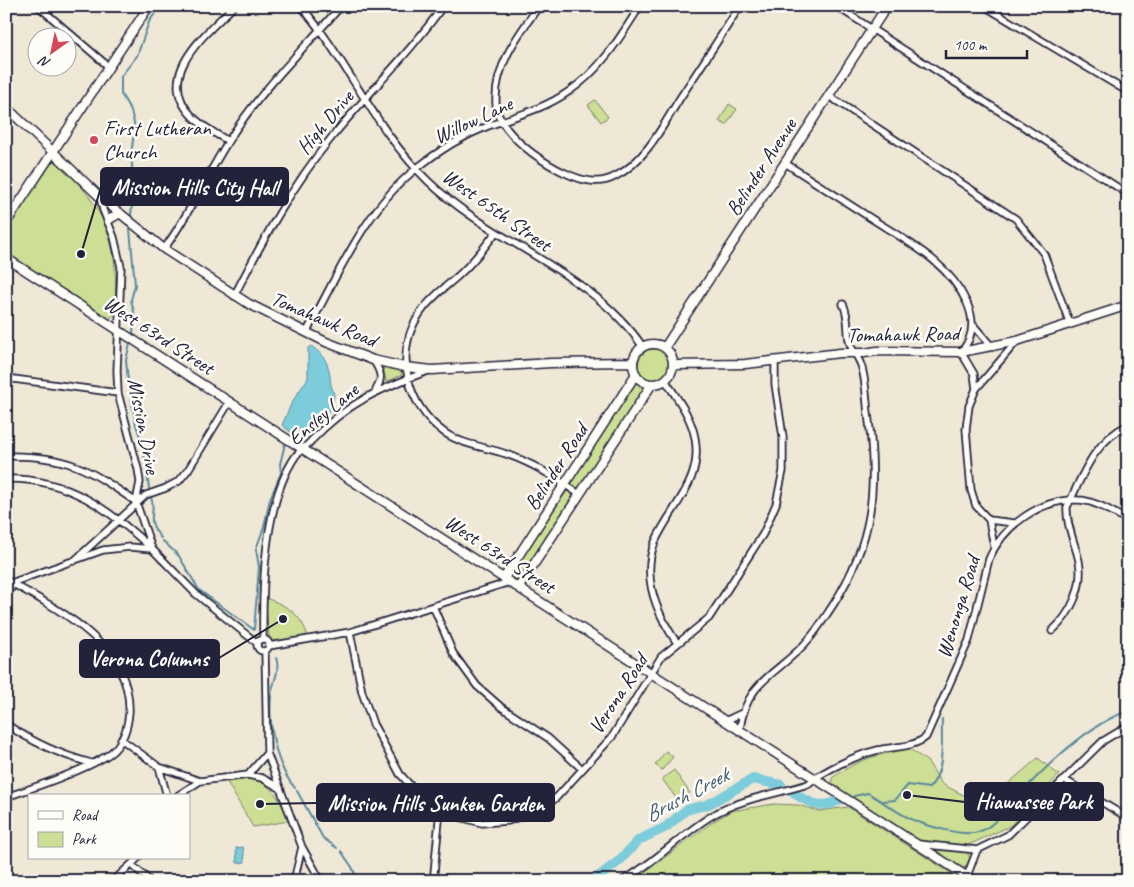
<svg xmlns="http://www.w3.org/2000/svg" width="1134" height="887" viewBox="0 0 1134 887" font-family="Caveat,sans-serif">
<style>
.green{fill:#ccdf94;stroke:#778068}
.water{fill:#7dccdb;stroke:#59889b}
.lines{fill:none;stroke-linecap:round;stroke-linejoin:round}
.stream{stroke:#59889b;stroke-width:2}
.river{stroke:#7dccdb;stroke-width:10}
.street-casing{stroke:#22223b;stroke-width:9}
.secondary-casing{stroke:#22223b;stroke-width:11}
.street{stroke:#fdfcf7;stroke-width:5.5}
.secondary{stroke:#fdfcf7;stroke-width:8}
.poi-dot{fill:#d1495b;stroke:#fdfcf7;stroke-width:2}
.labels{text-anchor:middle;stroke-width:5;stroke-linejoin:round;paint-order:stroke}
.street-label{font-size:21px;fill:#22223b;stroke:#fdfcf7}
.poi-label{font-size:21px;fill:#22223b;stroke:#fdfcf7;text-anchor:start}
.water-label{font-size:22px;font-style:italic;fill:#425e73;stroke:#fdfcf7}
.leader{fill:none;stroke:#22223b;stroke-width:2}
.callout-dot{fill:#22223b;stroke:#fdfcf7;stroke-width:2}
.callout{fill:#22223b;stroke:#22223b;stroke-width:2}
.callout-label{font-size:22px;text-anchor:middle;font-weight:bold;fill:#fff}
</style>
<rect width="100%" height="100%" fill="#f0e8d7"/>
<filter id="ink" filterUnits="userSpaceOnUse"><feTurbulence type="fractalNoise" baseFrequency=".02" numOctaves="2"/><feDisplacementMap in="SourceGraphic" scale="10" xChannelSelector="R" yChannelSelector="G"/><feConvolveMatrix kernelMatrix="1 2 1 2 8 2 1 2 1" color-interpolation-filters="sRGB"/></filter>
<g filter="url(#ink)">
<path class="green" d="M595 100 608 117 601 122 588 105Z
M729 104 737 109 726 125 719 121Z
M53 161C62 163 70 175 76 181 114 222 119 262 114 314L110 319 6 254V230Z
M638 365a16 16 0 1 1 32 0a16 16 0 1 1-32 0Z
M383 366 401 370 402 375 386 382Z
M636 383 644 390 580 489 573 485 571 481Z
M567 491 575 497 519 580 515 579 512 571Z
M265 598C287 605 302 615 308 637L280 642H275L269 637Z
M910 749 928 762 942 784 983 805 1038 758 1059 775 1010 826 964 847 923 843 833 786 832 778C860 758 877 755 910 749Z
M666 751 673 757 662 770 655 765Z
M674 770 690 793 679 802 662 779Z
M250 779C274 783 280 801 289 821L253 827 227 782Z
M774 804 798 805 819 811 848 807 963 881H633L711 823 731 811Z
M937 847 967 852 970 858 966 867 960 868 934 851Z"/>
<path class="water" d="M311 346C328 358 329 366 331 385 332 389 334 393 334 396 332 414 313 434 297 437L282 425 292 402 308 378V348Z
M243 847 245 862 237 863 236 848Z"/>
<g class="lines">
<path class="stream" d="M131 215 134 189 131 154 135 127 131 111 121 94V76L137 56 149 22 160 6
M130 229 135 285 131 300 134 312 133 334
M130 344 126 360 128 381 136 425 143 445 149 488
M151 497C157 514 144 518 161 538
M163 541 179 556 199 590 253 629
M254 630 259 567 256 549 264 527 270 499 281 473 280 464 285 444
M276 658C281 671 272 683 271 696 268 724 276 767 295 788
M297 791 323 838 337 848
M854 796 868 793C882 801 896 812 911 819 924 825 963 837 978 832 994 827 1006 809 1017 797 1046 767 1088 724 1128 711
M882 801 895 800 908 785 929 788C946 771 941 742 942 719
M341 851 352 867 358 881"/>
<path class="river" d="M795 794C810 803 822 810 839 800
M593 881 619 861 639 840 666 827 686 810 709 804 753 779 781 785"/>
<g class="street-casing">
<path id="street" d="M38 6 109 67
M301 6C348 61 375 130 428 181 493 244 592 271 643 347
M539 6C518 35 494 66 496 104 497 136 561 178 591 181 599 182 609 180 616 176 647 160 664 123 682 95 702 65 721 36 740 6
M836 6 1128 194
M984 6 1128 92
M829 96 1016 219 1044 254 1070 324
M228 141C216 134 203 127 193 117 152 76 206 34 234 6
M785 163C813 181 841 199 869 217 906 241 948 261 967 303 975 321 974 337 961 352L974 374 976 389 969 406 966 429 971 490 976 506 989 520 1014 523
M100 197 103 210 114 237 121 267 117 371 118 393 138 469 140 482 136 502 152 549 196 594 257 643
M496 232C485 247 473 262 459 275 446 287 431 297 421 312 393 352 406 405 445 433 463 445 486 447 506 454 533 463 556 478 579 494
M164 249C193 210 211 164 239 125 269 82 307 45 341 6
M234 296C262 242 293 184 332 137 368 93 410 53 443 6
M974 326 992 347
M306 333C338 275 364 210 417 168 438 151 463 136 488 126 515 116 544 109 568 92 600 71 620 38 640 6
M373 360C381 372 383 378 376 390
M6 378 118 393
M665 380C677 398 691 416 695 438 703 482 671 506 655 542 641 577 657 614 677 643
M976 389 1017 341
M6 456C66 455 88 468 136 502
M6 479C66 477 109 509 151 548
M989 520 994 547
M74 561 146 495 166 488 179 481 188 470 230 401
M6 580C56 608 132 645 129 712 128 726 124 740 114 750 98 766 30 789 6 797
M11 583 103 550 130 547 152 549
M6 592 10 590 13 584
M433 606 453 653 477 686 501 707 548 738 582 769
M1052 631C1071 614 1084 587 1079 561 1075 543 1066 525 1067 507 1083 475 1093 442 1128 425
M350 632 362 692 373 724 400 774 420 796 435 807 455 816 482 823 508 821 543 808 556 798 612 737 661 657 709 618 763 534 776 504 783 471V437L775 384V361
M257 645a6 6 0 1 1 12 0a6 6 0 1 1-12 0Z
M263 639C262 585 264 503 295 457 299 451 306 447 311 441 348 402 381 388 431 370
M269 646 350 632 510 582
M265 651 267 753 302 847 294 881
M725 721 742 713
M6 724C32 742 61 755 91 763
M740 729C746 679 781 673 809 639 818 629 825 617 833 605 874 541 878 487 868 413 866 398 866 379 861 365 858 357 853 351 850 344 846 331 850 318 843 304
M121 739 159 767 200 781 248 775 267 753
M159 767 167 796
M248 775 262 778 280 788
M1065 780 1128 818
M177 796 200 781
M918 844 977 850 1008 835 1103 741 1128 726
M302 847 321 881
M132 865 150 881
M434 873 440 810
M967 876 977 850
M113 881 138 858
M622 881C655 863 681 834 713 815 742 798 777 794 808 784 824 770 857 755 878 750 894 746 913 748 926 737L969 640 989 559C1003 526 1041 498 1078 500 1094 500 1114 512 1128 521"/>
</g>
<g class="secondary-casing">
<path id="secondary" d="M6 107 100 197 164 249 249 304 326 342 373 360 405 367 432 370 551 363 633 362
M108 220 120 213
M6 223 149 6
M6 258 974 881
M633 364a20 20 0 1 1 40 0a20 20 0 1 1-40 0Z
M665 347 887 6
M673 365 745 364 840 353H864L877 351 961 352 1017 341 1128 305
M504 578 636 374
M519 587 652 384"/>
</g>
<use href="#street" class="street"/>
<use href="#secondary" class="secondary"/>
</g>
</g>
<circle class="poi-dot" cx="94" cy="140" r="5"/>
<g class="labels">
<g class="street-label">
<text transform="translate(473 120) rotate(-25)" y="7">Willow Lane</text>
<text transform="translate(325 122) rotate(-50)" y="7">High Drive</text>
<text transform="translate(761 167) rotate(-57)" y="7">Belinder Avenue</text>
<text transform="translate(497 210) rotate(35)" y="7">West 65th Street</text>
<text transform="translate(324 319) rotate(23)" y="7">Tomahawk Road</text>
<text transform="translate(903 334) rotate(-1)" y="7">Tomahawk Road</text>
<text transform="translate(159 335) rotate(33)" y="7">West 63rd Street</text>
<text transform="translate(323 414) rotate(-40)" y="7">Ensley Lane</text>
<text transform="translate(144 426) rotate(79)" y="7">Mission Drive</text>
<text transform="translate(556 467) rotate(-57)" y="7">Belinder Road</text>
<text transform="translate(500 554) rotate(33)" y="7">West 63rd Street</text>
<text transform="translate(958 607) rotate(-73)" y="7">Wenonga Road</text>
<text transform="translate(618 694) rotate(-57)" y="7">Verona Road</text>
</g>
<g class="poi-label">
<text x="104" y="135">First Lutheran<tspan x="104" dy="24">Church</tspan></text>
</g>
<g class="water-label">
<text transform="translate(686 794) rotate(-28)" y="8">Brush Creek</text>
</g>
</g>
<path class="leader" d="M81 254L101 187M283 619L219 658M907 795L965 802M260 804L317 803"/>
<g class="callout-dot">
<circle cx="81" cy="254" r="5"/>
<circle cx="283" cy="619" r="5"/>
<circle cx="907" cy="795" r="5"/>
<circle cx="260" cy="804" r="5"/>
</g>
<g class="callout">
<rect x="101" y="168" width="187" height="37" rx="5"/>
<rect x="80" y="640" width="139" height="37" rx="5"/>
<rect x="965" y="783" width="138" height="37" rx="5"/>
<rect x="317" y="784" width="237" height="37" rx="5"/>
</g>
<g class="callout-label">
<text x="195" y="195">Mission Hills City Hall</text>
<text x="149" y="666">Verona Columns</text>
<text x="1034" y="809">Hiawassee Park</text>
<text x="436" y="811">Mission Hills Sunken Garden</text>
</g>
<rect width="1134" height="887" fill="none" stroke="#fdfcf7" stroke-width="25"/>
<rect x="12" y="12" width="1109" height="862" fill="none" stroke="#22223b" stroke-width="2" filter="url(#ink)"/>
<rect x="28" y="794" width="162" height="65" fill="#fdfcf7" stroke="#a5a5ac"/>
<rect x="38" y="811" width="25" height="8" fill="#fdfcf7" stroke="#a5a5ac"/>
<text x="72" y="820" font-size="15" fill="#22223b">Road</text>
<rect x="38" y="832" width="25" height="15" fill="#ccdf94" stroke="#a5a5ac"/>
<text x="72" y="844" font-size="15" fill="#22223b">Park</text>
<g transform="translate(52 52) rotate(213)"><circle r="24" fill="#fdfcf7" stroke="#a5a5ac"/>
<path d="M0-4L9 19L0 12L-9 19Z" fill="#d1495b"/>
<text y="-8" font-size="14" font-weight="bold" text-anchor="middle" fill="#22223b">N</text>
</g>
<path d="M946 50v8h81v-8" fill="none" stroke="#22223b" stroke-width="2.5"/>
<text x="954" y="50" font-size="15" fill="#22223b" stroke="#fdfcf7" stroke-width="4" paint-order="stroke">100 m</text>
</svg>
